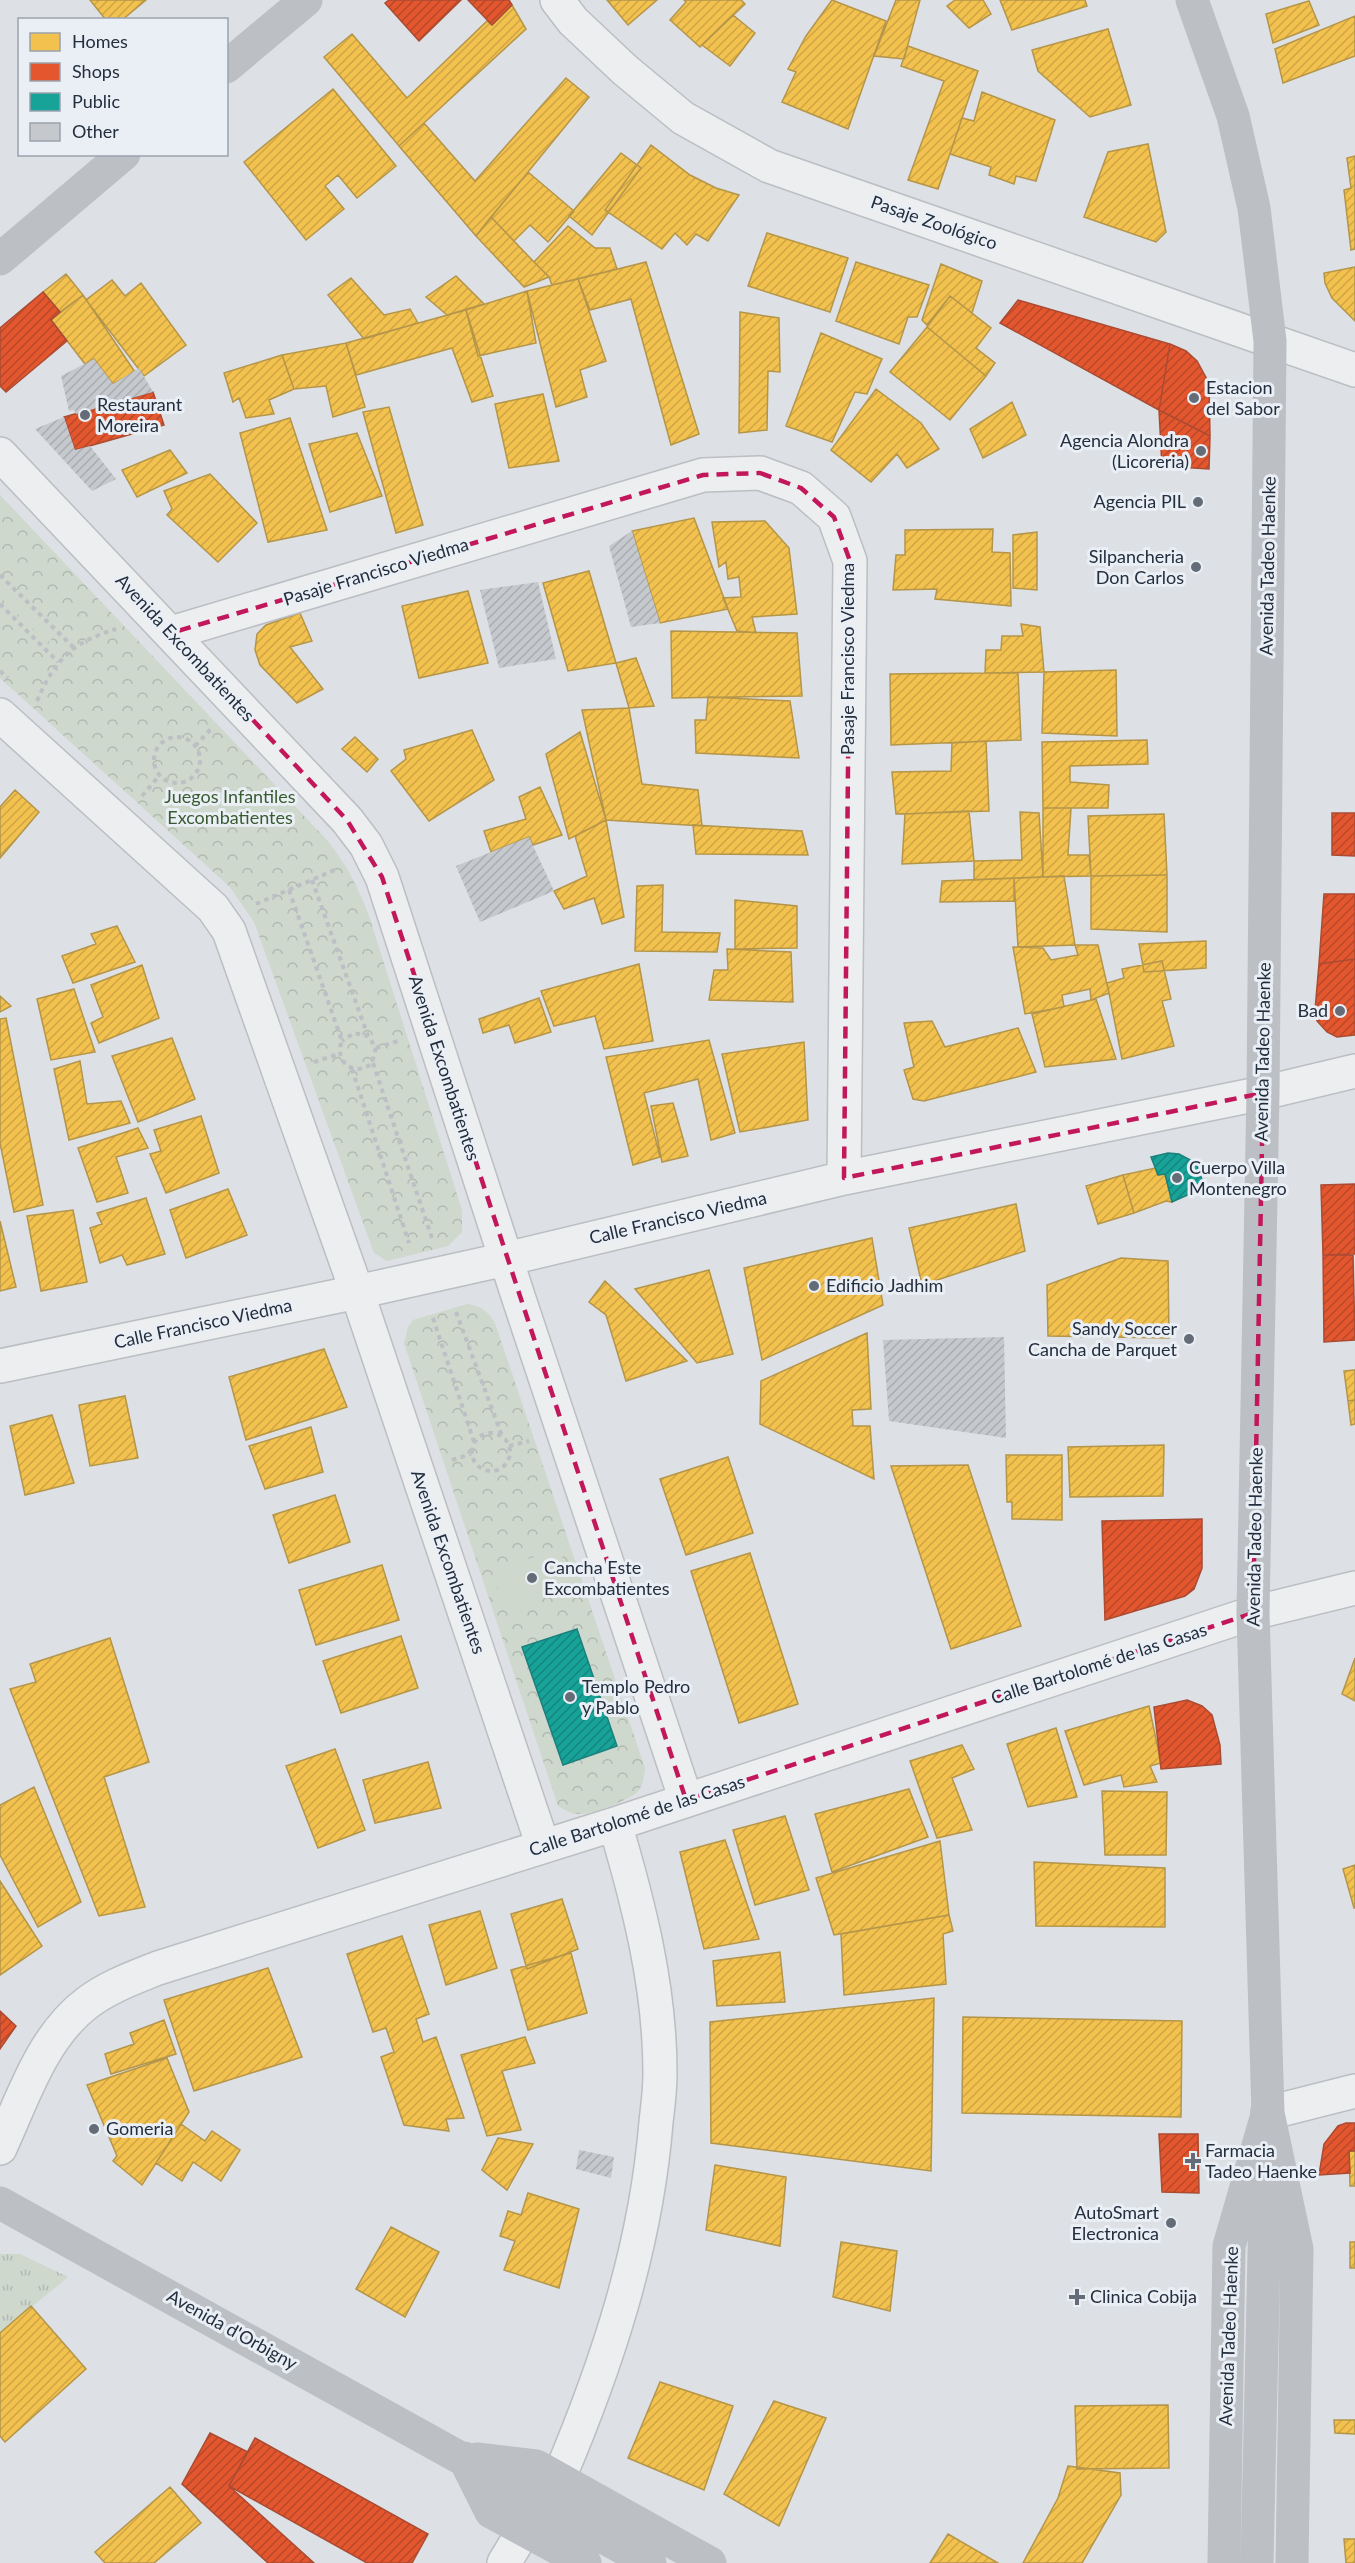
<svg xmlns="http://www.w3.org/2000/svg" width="1355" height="2563" viewBox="0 0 1355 2563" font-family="Lato,sans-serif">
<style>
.grass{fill:url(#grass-tufts)}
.park{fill:url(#park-crowns)}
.garden{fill:#ced8cd}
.homes{fill:url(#homes-hatch);stroke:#b49549;stroke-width:1.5}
.shops{fill:url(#shops-hatch);stroke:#aa4b33;stroke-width:1.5}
.public{fill:url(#public-hatch);stroke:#1b807d;stroke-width:1.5}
.building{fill:url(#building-hatch)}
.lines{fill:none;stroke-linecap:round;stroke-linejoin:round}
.street-casing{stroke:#bbbec2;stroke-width:36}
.path{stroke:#bcbfc4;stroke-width:4;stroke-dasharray:4.5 4.5;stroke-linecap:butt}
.street{stroke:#edeef0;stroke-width:33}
.secondary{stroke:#bcbfc4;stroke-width:33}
.marked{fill:none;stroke:#c2185b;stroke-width:4.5;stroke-dasharray:12 8;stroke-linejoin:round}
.poi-dot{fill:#646c78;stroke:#eaeff5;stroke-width:2}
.labels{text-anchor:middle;stroke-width:6;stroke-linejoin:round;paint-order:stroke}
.street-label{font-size:18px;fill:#232e3e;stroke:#eaeff5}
.poi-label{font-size:18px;fill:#232e3e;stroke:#eaeff5;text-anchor:start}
.park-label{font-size:18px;fill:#395b2f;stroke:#eaeff5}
</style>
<defs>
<pattern id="grass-tufts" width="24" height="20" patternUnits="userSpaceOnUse" patternTransform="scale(1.5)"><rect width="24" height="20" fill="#ced8cd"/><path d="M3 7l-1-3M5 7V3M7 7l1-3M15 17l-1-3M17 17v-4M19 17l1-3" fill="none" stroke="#b1bab1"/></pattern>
<pattern id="park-crowns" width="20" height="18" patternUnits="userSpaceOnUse" patternTransform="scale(1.5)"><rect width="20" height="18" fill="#ced8cd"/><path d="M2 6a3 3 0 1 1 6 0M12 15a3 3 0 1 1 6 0" fill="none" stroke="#b1bab1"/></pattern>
<pattern id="homes-hatch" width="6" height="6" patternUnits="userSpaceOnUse" patternTransform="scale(1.5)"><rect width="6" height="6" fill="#f2c14e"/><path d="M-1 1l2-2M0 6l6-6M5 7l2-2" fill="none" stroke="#cfa645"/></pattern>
<pattern id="shops-hatch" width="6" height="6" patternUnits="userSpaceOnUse" patternTransform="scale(1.5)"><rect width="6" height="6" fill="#e4572e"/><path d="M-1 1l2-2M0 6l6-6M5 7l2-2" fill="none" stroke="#b84829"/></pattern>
<pattern id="public-hatch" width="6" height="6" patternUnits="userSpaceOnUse" patternTransform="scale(1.5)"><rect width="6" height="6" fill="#17a398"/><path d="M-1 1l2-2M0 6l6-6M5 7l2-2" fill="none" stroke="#14857d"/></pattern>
<pattern id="building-hatch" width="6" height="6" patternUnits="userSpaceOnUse" patternTransform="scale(1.5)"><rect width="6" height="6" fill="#c5c8cc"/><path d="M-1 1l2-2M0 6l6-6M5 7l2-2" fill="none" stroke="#a9acb0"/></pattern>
</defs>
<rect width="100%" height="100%" fill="#dde0e4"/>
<path class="grass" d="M0 2254H20L68 2277 0 2333Z"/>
<path class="park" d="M0 495 326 839C347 865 357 885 369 916L462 1210V1232L448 1246 387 1261 374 1253 254 922 230 887 0 678Z
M467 1304C482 1306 488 1312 495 1323L645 1768C644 1776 644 1783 639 1790 631 1800 592 1814 579 1814 571 1814 565 1810 558 1806L404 1343 408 1327 413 1320Z"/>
<path class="garden" d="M0 582 55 636 47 643 0 597Z
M560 1549 571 1587 505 1608 492 1570Z"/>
<path class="homes" d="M90 0H146L122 20H106Z
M607 0H657L628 25Z
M684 0H741L745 4 700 47 670 20 686 2Z
M832 0 886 21 848 129 782 102 796 72 788 69 806 36Z
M896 0H920L904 59 874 56Z
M955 0H983L991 14 969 28 947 6Z
M1000 0H1085L1087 6 1012 30Z
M1309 1 1319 25 1273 43 1266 14Z
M512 5 526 29 399 146 324 57 352 34 407 98 487 21 492 25Z
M733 15 755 33 730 66 702 45Z
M1355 16V56L1283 83 1275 49Z
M1108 29 1131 105 1090 117 1038 71 1032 50Z
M908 46 978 71 938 189 908 180 944 81 901 66Z
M566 78 589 97 476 236 399 146 424 123 475 181Z
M333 89 396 166 357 198 338 175 325 186 344 209 306 240 244 162Z
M982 92 1055 120 1036 181 1016 176 1014 184 989 175 991 167 950 154 962 118 974 121Z
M1148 144 1166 232 1156 242 1084 217 1108 152Z
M651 145 690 175 716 188 739 195 708 241 696 234 687 245 675 233 662 249 605 210Z
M621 153 641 168 592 235 569 216Z
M1355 156V249L1351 250 1344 190 1351 188 1347 158Z
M528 172 574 211 548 242 530 225 514 241 491 217Z
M491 217 534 262 549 277 524 287 476 236Z
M568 226 595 248H610L617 269 552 285 549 277 534 262Z
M767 233 848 258 830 312 748 286Z
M646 262 699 434 671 445 631 299 590 310 578 279Z
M856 262 929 285 917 317H908L899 344 836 321Z
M941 264 982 281 972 313 950 296 927 325 922 320Z
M1355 267V321L1332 298 1325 283 1324 273Z
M66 274 83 295 60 312 43 292Z
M456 276 484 304 447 315 426 297Z
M351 278 384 315 410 309 418 323 364 339 328 295Z
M578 279 606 361 580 370 587 397 556 407 527 291Z
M112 280 125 296 141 283 186 345 144 376 86 300Z
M527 291 536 343 478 356 466 310Z
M83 295 135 372 113 384 94 359 85 364 51 320Z
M950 296 991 328 976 348 995 363 986 376 927 327Z
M466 310 493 396 472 402 452 348 356 375 346 343Z
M740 312 779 318 780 372 768 371 767 430 739 433Z
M927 327 986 376 950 420 890 372Z
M821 333 882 359 867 394 855 392 832 442 786 426Z
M346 343 365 407 333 417 326 386 294 389 282 355Z
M282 355 294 389 269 400 274 414 246 418 239 398 233 402 224 373Z
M876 389 921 423 939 449 907 468 897 454 871 482 831 450Z
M543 394 559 461 509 468 495 404Z
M1012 402 1026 435 983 458 970 429Z
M389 407 423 525 396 533 363 412Z
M290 418 327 530 268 542 240 433Z
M357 433 382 496 330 512 309 444Z
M170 450 187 473 137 497 122 470Z
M210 474 257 523 218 562 167 515 172 509 164 491Z
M694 518 728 609 660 623 632 531Z
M765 521 789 548 797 614 752 617 756 633 737 631 723 598 741 597 739 577 728 579 726 562 719 567 712 522Z
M993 529 992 552 1010 553 1011 606 935 599 937 589 893 590 896 555H905V530Z
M1037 532V590L1013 588V535Z
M589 571 616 663 568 671 543 583Z
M468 591 488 663 419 678 402 606Z
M300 613 312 641 290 647 323 689 297 703 260 665 255 650 257 634 266 625Z
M1021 624 1040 627 1044 672 985 673 986 650H1001L1002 636H1023Z
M671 631 797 633 802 696 672 698Z
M636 658 654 706 629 708 616 663Z
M1116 670 1117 736 1042 733 1044 672Z
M985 673H1018L1021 740 891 745 890 674Z
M708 697 790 701 799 758 696 753 695 720H706Z
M629 708 642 784 698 790 702 826 606 820 582 710Z
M472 730 494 780 429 821 391 771 406 759 404 750Z
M580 732 606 820 569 839 546 754Z
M355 737 378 759 367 772 342 749Z
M1147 740 1148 764 1070 766V782L1109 785 1108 808H1043L1042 742Z
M986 741 989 811 896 814 892 772 951 771 952 743Z
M540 787 562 835 533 845 529 837 491 852 484 831 526 819 519 797Z
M15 790 39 812 0 858V807Z
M1043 808H1071L1068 855H1089L1091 876 1043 877Z
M969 811 974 861 902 864 905 814Z
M1020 812 1039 813 1043 877 974 880V861L1022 860Z
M1164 814 1167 875 1091 876 1088 816Z
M606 820 624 917 602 924 594 898 564 909 554 891 587 876 575 836Z
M693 825 802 831 808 855 696 854Z
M1167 875V932L1091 929V876Z
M1064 876 1075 945 1018 947 1014 878Z
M1014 878V901L940 902 942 881Z
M663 885 662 932 720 933 717 952 635 951 637 886Z
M735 900 797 906V948L735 949Z
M117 926 135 962 73 983 62 956 96 944 91 934Z
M1206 941V968L1144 972 1139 944Z
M1075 945H1098L1109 993 1091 1000 1090 989 1062 995 1064 1007 1025 1014 1013 947 1043 948 1051 960 1078 955Z
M727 949 791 952 793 1002 709 1000 714 970H728Z
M1162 961 1171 999 1162 1001 1174 1046 1122 1059 1107 983 1124 978 1122 969Z
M639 964 653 1041 604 1049 595 1016 554 1026 541 991Z
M142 965 159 1018 99 1043 91 1023 103 1017 91 985Z
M74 989 95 1052 51 1060 37 999Z
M0 996 11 1006 0 1012Z
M539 998 551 1032 515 1043 509 1025 483 1033 479 1019Z
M1096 999 1116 1059 1045 1067 1032 1014Z
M6 1018 43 1205 14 1212 0 1143V1019Z
M932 1021 945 1047 1018 1028 1036 1072 924 1101 913 1099 904 1070 914 1067 904 1023Z
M172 1038 195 1099 138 1122 112 1056Z
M709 1040 735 1133 711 1140 698 1079 644 1093 660 1157 633 1165 606 1057Z
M804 1042 808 1120 740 1132 722 1054Z
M80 1061 87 1104 121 1101 130 1123 69 1140 54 1069Z
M673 1103 688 1156 662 1162 651 1106Z
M201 1116 219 1173 166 1193 150 1154 161 1151 154 1130Z
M138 1128 148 1148 116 1157 128 1193 97 1202 78 1148Z
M1155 1168 1158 1175 1165 1174 1172 1202 1166 1201 1134 1213 1123 1175Z
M1123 1175 1134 1213 1098 1224 1086 1186Z
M228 1189 247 1235 186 1258 170 1210Z
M146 1198 165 1254 127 1265 122 1255 100 1263 90 1228 102 1224 97 1213Z
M1016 1204 1025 1251 922 1285 909 1228Z
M73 1210 87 1282 41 1291 27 1216Z
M0 1221 16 1287 0 1291Z
M872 1238 883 1305 762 1360 744 1268Z
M1121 1258 1168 1261 1169 1338 1048 1336 1047 1285Z
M709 1270 733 1354 697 1363 635 1289Z
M605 1281 687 1361 626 1381 606 1315 589 1302Z
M867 1333 871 1409 852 1410 853 1426H870L874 1479 760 1424 761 1381Z
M324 1349 347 1407 246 1440 229 1377Z
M1355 1370V1400L1348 1401 1344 1371Z
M125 1396 138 1458 90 1466 79 1405Z
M1355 1400V1424L1351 1425 1348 1401Z
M52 1415 74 1483 25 1495 10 1426Z
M311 1427 323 1472 265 1489 249 1446Z
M1164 1445 1163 1496 1070 1497 1068 1447Z
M1006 1455H1062V1520L1012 1519V1502H1007Z
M728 1457 753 1533 686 1555 660 1479Z
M968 1465 1021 1626 951 1649 891 1466Z
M335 1495 350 1542 289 1563 273 1515Z
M750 1553 798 1704 739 1723 691 1571Z
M382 1565 399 1620 316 1645 299 1590Z
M401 1636 418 1688 341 1713 323 1661Z
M110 1638 149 1762 104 1777 145 1907 99 1916 10 1689 36 1682 30 1664Z
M1355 1658V1701L1342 1694Z
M1149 1706 1161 1763 1150 1766 1157 1782 1124 1787 1121 1775 1084 1785 1065 1731Z
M1056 1728 1077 1797 1028 1807 1007 1744Z
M962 1745 974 1769 952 1778 972 1830 937 1838 910 1761Z
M335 1749 365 1830 318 1848 286 1766Z
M428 1762 441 1808 375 1823 363 1780Z
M34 1787 81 1902 38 1927 0 1855V1805Z
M909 1789 928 1837 832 1872 815 1814Z
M1102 1791 1167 1792 1166 1855H1105Z
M785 1816 809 1890 755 1905 733 1830Z
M725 1840 759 1939 704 1949 680 1852Z
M940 1841 949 1915 834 1935 816 1878Z
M1034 1862 1165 1868V1927L1036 1926Z
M1355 1865V1908H1354L1343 1869Z
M0 1881 42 1946 0 1975Z
M562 1899 578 1949 527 1969 511 1914Z
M480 1911 497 1968 446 1985 429 1925Z
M949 1915 953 1931 943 1934 946 1984 844 1995 841 1934Z
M402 1936 429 2014 416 2019 423 2042 436 2037 464 2118 446 2119 449 2131 404 2125 381 2057 394 2052 386 2028 373 2032 347 1954Z
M780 1952 785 2002 717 2006 713 1961Z
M571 1953 587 2013 528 2030 511 1970Z
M268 1968 302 2057 194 2091 164 2000Z
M934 1998 931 2171 711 2143 710 2022Z
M963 2017 1182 2021 1181 2117 962 2113Z
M164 2020 176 2054 111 2074 105 2054 134 2044 130 2033Z
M525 2037 535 2063 502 2071 521 2130 487 2136 461 2055Z
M167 2058 189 2112 142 2185 113 2161 117 2156 87 2085Z
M181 2124 205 2141 212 2131 240 2150 221 2181 193 2162 182 2181 156 2163Z
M498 2138 533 2144 507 2190 482 2170Z
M1349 2151H1355V2186H1350Z
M715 2165 786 2177 780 2246 706 2230Z
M528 2193 579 2209 559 2288 504 2270 515 2241 500 2236 508 2211 521 2215Z
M391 2227 439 2252 405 2317 356 2289Z
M841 2242 897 2251 890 2311 833 2297Z
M1350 2242H1355V2268H1350Z
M31 2306 86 2369 5 2442 0 2436V2333Z
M660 2382 733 2406 704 2490 628 2458Z
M774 2401 826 2418 779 2526 724 2494Z
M1168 2405 1169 2468 1077 2469 1075 2406Z
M1334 2420H1355V2434L1335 2433Z
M1068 2466 1120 2473 1121 2495 1082 2563H1023L1058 2498Z
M170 2487 201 2523 154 2563H105L95 2552Z
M948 2534 998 2563H930Z
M1344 2539H1355V2563H1346Z"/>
<path class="shops" d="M389 0H461L419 41 385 3Z
M468 0H509L512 5 492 25Z
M43 292 60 312 51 320 67 341 6 392 0 386V328Z
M1018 300 1170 344 1159 410 1000 323Z
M1170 344 1186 351 1197 361 1209 383 1210 436 1159 410Z
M153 392 164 425 75 450 64 417Z
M1159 410 1210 436 1209 469 1162 466Z
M1332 813H1355V856L1332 855Z
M1324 894H1355V959L1319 964Z
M1355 959V1035L1337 1037 1327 1032 1317 1021 1315 1010 1319 964Z
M1355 1184V1254L1323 1255 1321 1185Z
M1323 1255H1353L1355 1340 1324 1342Z
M1202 1519V1568L1194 1589 1185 1596 1105 1620 1102 1521Z
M1187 1700 1202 1706 1212 1715 1220 1745 1221 1764 1161 1769 1154 1707Z
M0 2011 16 2026 0 2049Z
M1346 2123H1355V2151H1349L1350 2173 1319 2175 1324 2144 1338 2126Z
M1159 2134H1198L1199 2193 1162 2192Z
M210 2433 248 2452 229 2486 314 2563H268L182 2484Z
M255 2438 428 2534 412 2563H367L229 2486Z"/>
<path class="public" d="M1168 1153 1179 1154 1196 1163 1206 1191 1192 1193 1172 1202 1165 1174 1158 1175 1151 1157Z
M577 1629 617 1746 563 1765 522 1647Z"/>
<path class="building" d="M94 359 113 384 139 368 153 392 76 414 74 410 69 411 61 376Z
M64 417 75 450 90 446 116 479 92 491 35 429Z
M632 531 660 623 631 627 609 546Z
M538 582 556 659 499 668 480 590Z
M529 837 554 891 480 922 456 866Z
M1004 1337 1006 1438 889 1421 883 1340Z
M579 2150 614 2157 611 2178 576 2169Z"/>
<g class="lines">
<g class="street-casing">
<path id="street" d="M557 0 573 21 625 70 683 118 769 166 1355 370
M0 454 347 820 366 845 382 877 519 1299 686 1800
M171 633 703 475 760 473 801 488 834 517 850 561 844 1178
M0 715 213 908 229 931 357 1292 543 1846
M0 1366 357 1292 506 1259 844 1178 1263 1093 1355 1071
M1268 2113 1355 2091
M0 2148C23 2098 42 2037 87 2003 108 1987 133 1978 158 1968L615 1824 1253 1613 1355 1588
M558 2480C607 2365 646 2247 656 2122 658 2106 660 2089 660 2073 660 1987 639 1905 615 1824
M504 2563 524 2530"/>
</g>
<path class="path" d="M0 575 73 647
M0 604 58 662
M0 671 8 678
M37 701C55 659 73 642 116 629
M154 760a23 23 0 1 1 46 0a23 23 0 1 1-46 0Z
M195 746 211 729
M142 796 159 776
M312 880 368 1036
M289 890 342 1041C333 1062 355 1078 372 1063L376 1048 368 1036 354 1033 342 1041
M256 904 337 869
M376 1048 398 1041
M314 1062 339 1054
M373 1063 432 1238
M352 1069 409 1243
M456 1312 502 1436
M433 1318 474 1442
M472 1452a19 19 0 1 1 38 0a19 19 0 1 1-38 0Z
M509 1446 529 1441
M452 1460 471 1454"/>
<use href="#street" class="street"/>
<path class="secondary" d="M1192 0 1233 116 1254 208 1270 341 1263 1093 1253 1613 1268 2113 1297 2249 1292 2563
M226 67 306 0
M0 259 124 154
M0 2203 650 2563
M464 2458 491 2512 585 2563
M477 2459 536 2466 710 2563
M1224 2563 1229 2246 1266 2118
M1257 2563 1266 2166"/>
</g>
<path class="marked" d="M760 473 801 488 834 517 850 561 844 1178 1263 1093 1253 1613 686 1800 382 877 347 820 171 633 703 475Z"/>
<g class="poi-dot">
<circle cx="1194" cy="398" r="6"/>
<circle cx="85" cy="415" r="6"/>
<circle cx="1201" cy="451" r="6"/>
<circle cx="1198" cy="502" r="6"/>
<circle cx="1196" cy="567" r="6"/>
<circle cx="1340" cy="1011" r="6"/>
<circle cx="1177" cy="1178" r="6"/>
<circle cx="814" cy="1286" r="6"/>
<circle cx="1189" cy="1339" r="6"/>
<circle cx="532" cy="1578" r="6"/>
<circle cx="570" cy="1697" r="6"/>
<circle cx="94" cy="2129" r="6"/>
<path d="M1190 2152h6v6h6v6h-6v6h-6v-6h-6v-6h6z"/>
<circle cx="1171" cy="2223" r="6"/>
<path d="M1074 2288h6v6h6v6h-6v6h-6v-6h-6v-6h6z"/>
</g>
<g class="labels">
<g class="street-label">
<text transform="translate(934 223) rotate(19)" y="6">Pasaje Zoológico</text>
<text transform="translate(1268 566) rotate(-89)" y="6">Avenida Tadeo Haenke</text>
<text transform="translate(376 572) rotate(-17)" y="6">Pasaje Francisco Viedma</text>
<text transform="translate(185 648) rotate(47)" y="6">Avenida Excombatientes</text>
<text transform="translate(848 659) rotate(-90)" y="6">Pasaje Francisco Viedma</text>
<text transform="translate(1263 1052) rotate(-89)" y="6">Avenida Tadeo Haenke</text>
<text transform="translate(444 1068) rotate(72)" y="6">Avenida Excombatientes</text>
<text transform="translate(678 1218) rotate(-13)" y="6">Calle Francisco Viedma</text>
<text transform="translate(203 1324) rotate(-12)" y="6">Calle Francisco Viedma</text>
<text transform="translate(1255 1537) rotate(-89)" y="6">Avenida Tadeo Haenke</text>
<text transform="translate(448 1562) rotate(71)" y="6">Avenida Excombatientes</text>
<text transform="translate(1099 1664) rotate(-18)" y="6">Calle Bartolomé de las Casas</text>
<text transform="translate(637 1816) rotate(-18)" y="6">Calle Bartolomé de las Casas</text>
<text transform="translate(232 2330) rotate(29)" y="6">Avenida d'Orbigny</text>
<text transform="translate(1229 2336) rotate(-88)" y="6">Avenida Tadeo Haenke</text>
</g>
<g class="poi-label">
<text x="1206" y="394">Estacion<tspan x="1206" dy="21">del Sabor</tspan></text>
<text x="97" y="411">Restaurant<tspan x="97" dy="21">Moreira</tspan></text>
<text x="1189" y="447" text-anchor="end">Agencia Alondra<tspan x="1189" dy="21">(Licoreria)</tspan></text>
<text x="1186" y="508" text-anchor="end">Agencia PIL</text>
<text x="1184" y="563" text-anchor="end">Silpancheria<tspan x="1184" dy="21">Don Carlos</tspan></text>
<text x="1328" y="1017" text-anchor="end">Bad</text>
<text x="1189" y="1174">Cuerpo Villa<tspan x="1189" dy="21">Montenegro</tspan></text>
<text x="826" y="1292">Edificio Jadhim</text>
<text x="1177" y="1335" text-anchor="end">Sandy Soccer<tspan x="1177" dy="21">Cancha de Parquet</tspan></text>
<text x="544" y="1574">Cancha Este<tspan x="544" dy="21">Excombatientes</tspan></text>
<text x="582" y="1693">Templo Pedro<tspan x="582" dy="21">y Pablo</tspan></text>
<text x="106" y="2135">Gomeria</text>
<text x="1205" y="2157">Farmacia<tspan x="1205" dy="21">Tadeo Haenke</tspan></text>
<text x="1159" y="2219" text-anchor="end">AutoSmart<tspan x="1159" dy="21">Electronica</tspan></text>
<text x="1090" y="2303">Clinica Cobija</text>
</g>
<g class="park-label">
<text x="230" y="803">Juegos Infantiles<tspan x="230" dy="21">Excombatientes</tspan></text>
</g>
</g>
<rect x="18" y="18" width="210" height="138" fill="#eaeff5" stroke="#9aa2ac" stroke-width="1.5"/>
<rect x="30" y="33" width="30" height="18" fill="#f2c14e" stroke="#9aa2ac" stroke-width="1.5"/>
<text x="72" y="48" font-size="18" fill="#232e3e">Homes</text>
<rect x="30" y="63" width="30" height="18" fill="#e4572e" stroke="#9aa2ac" stroke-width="1.5"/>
<text x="72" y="78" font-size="18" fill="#232e3e">Shops</text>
<rect x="30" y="93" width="30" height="18" fill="#17a398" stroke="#9aa2ac" stroke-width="1.5"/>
<text x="72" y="108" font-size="18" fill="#232e3e">Public</text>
<rect x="30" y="123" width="30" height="18" fill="#c5c8cc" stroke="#9aa2ac" stroke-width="1.5"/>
<text x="72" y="138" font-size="18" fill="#232e3e">Other</text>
</svg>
